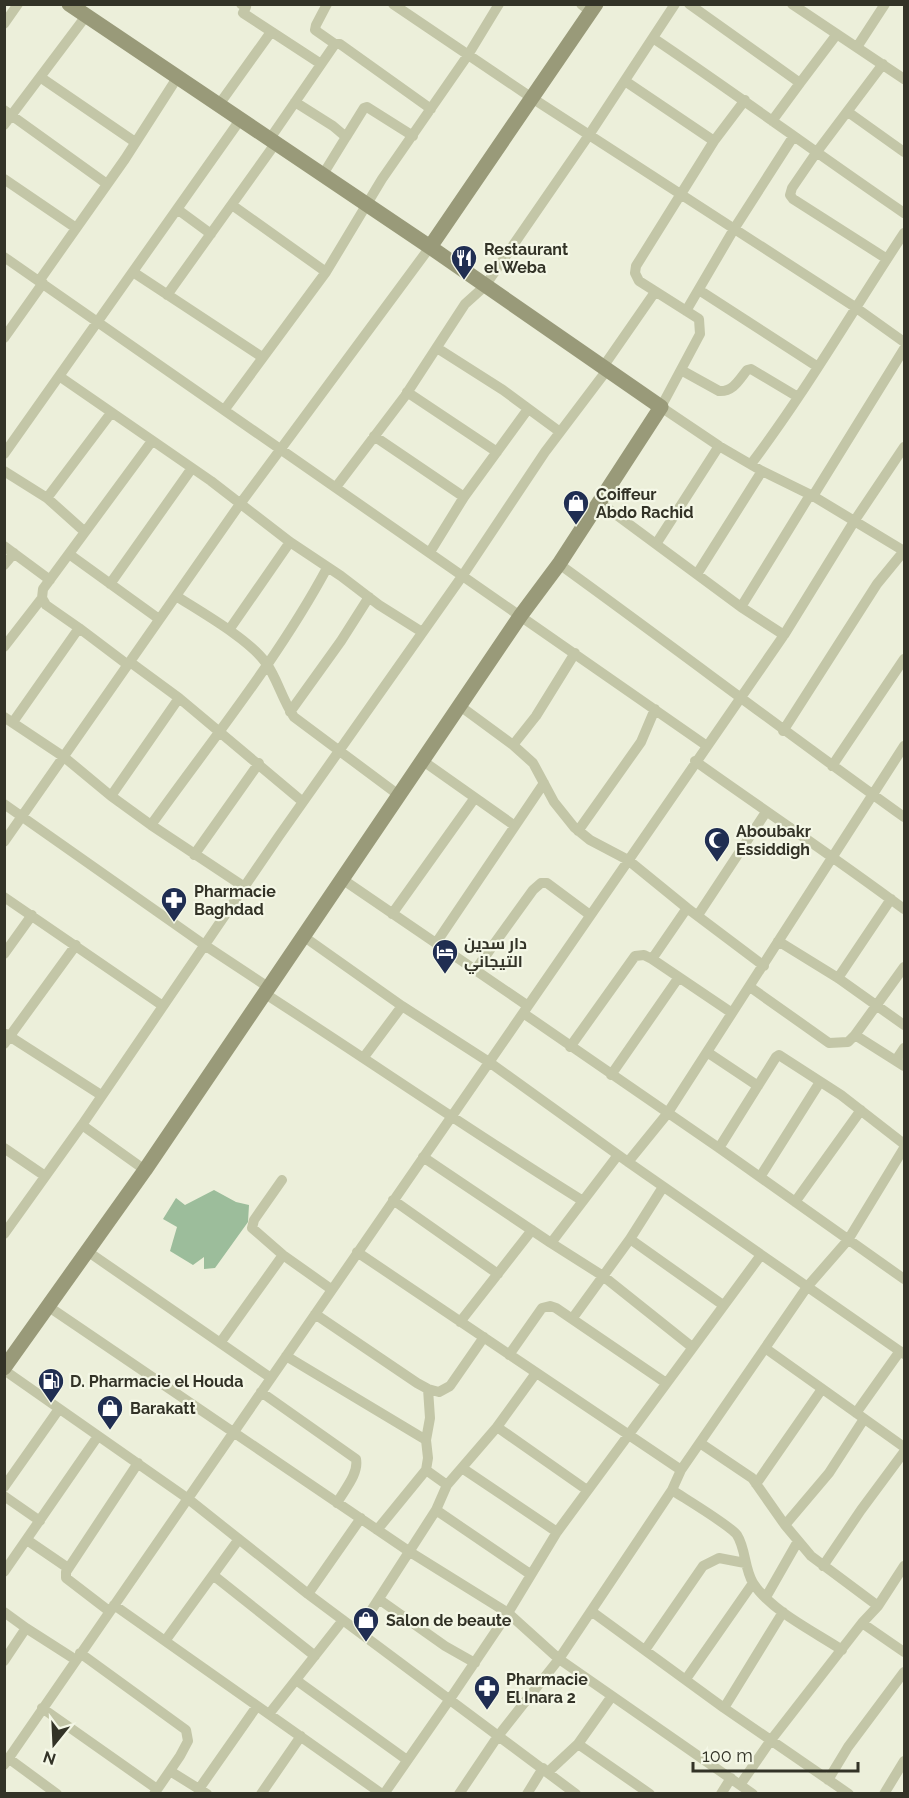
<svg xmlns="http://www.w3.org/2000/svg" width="909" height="1798" viewBox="0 0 909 1798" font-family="Raleway,Cairo,sans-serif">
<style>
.green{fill:#9cbd9b}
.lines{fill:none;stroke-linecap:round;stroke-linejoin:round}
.street{stroke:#c3c6a7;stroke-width:10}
.secondary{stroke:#999a79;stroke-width:15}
.labels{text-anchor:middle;stroke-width:4.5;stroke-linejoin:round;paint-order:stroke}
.poi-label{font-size:16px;font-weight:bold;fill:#333327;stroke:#f4f7e6;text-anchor:start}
</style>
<rect width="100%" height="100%" fill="#ecefda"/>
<path class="green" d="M214 1190 236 1202 249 1205 248 1222 215 1268 204 1269V1257L193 1265 170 1251 177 1227 163 1219 176 1198 185 1205Z"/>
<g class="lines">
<path class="street" d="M241 4 246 7 243 13 321 64
M393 4 532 98 855 307 904 342
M581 4 591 12
M689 4 800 83 772 121
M792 4 904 79
M4 24 18 4
M653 38C738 95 820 156 904 213
M335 44H340L431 109
M857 47 885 4
M883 64 816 153 792 188 790 195 793 199 887 259
M40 77 135 142
M625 81 714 141
M800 83 837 34
M745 100 714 141 636 266 635 273 639 281 699 319 700 334 661 407 719 446 762 471 813 496 904 551
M295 102 333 126 346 137 364 108 367 107 413 136
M218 106 271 32
M4 110 107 184
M848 112 904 152
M4 125 86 16
M269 140 335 44 315 30 316 25 327 4
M322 176 346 137
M4 179 76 228
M232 205 326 272
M177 209 211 234
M4 257 707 746
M133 272 262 357
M39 281 125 159 177 78
M699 290 818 367
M167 295 275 144
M686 311 734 229 793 137
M4 338 43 283
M437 348 503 390 560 432
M603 367 655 292
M681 370 719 391C733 392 739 380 747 370L751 369 798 397
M59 376 211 481 290 542 341 576 379 605 422 632
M407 392 497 452
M225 409 326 272 382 179 468 55 499 4
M374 436 464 497
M4 454 240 120
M751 464C807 390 853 310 904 233
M4 471 47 498 85 532
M336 487 405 396 465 304 485 286 589 135 675 4
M813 496 904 349
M47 498 111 413
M599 502 741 607 784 635
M656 544 719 446
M4 546 50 580
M430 552 464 497 528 409
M69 554 159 619
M559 564C675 648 788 734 904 817
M4 565 14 553
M697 574 762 471
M110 584 192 468
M176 596C201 612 249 639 266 663 277 678 282 699 294 717L400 796
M741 607 810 495
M229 630 290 542
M4 647 42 598
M130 662 179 698 303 802
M128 665 79 628 46 605 42 598 43 589 152 441
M460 706 513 745 533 763 554 802 574 827 590 840 628 860 687 908
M290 712 341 641 369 597
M4 717 64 757 111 796 151 825 246 888
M13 722 79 628
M783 731 877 584 904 551
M513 745 536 716 575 653
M423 761 515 826
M695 761C765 811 836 858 904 909
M832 766 904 659
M111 796 179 698
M4 804 206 946 268 987
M151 825C211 741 278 659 327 568
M578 831 641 742 655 709
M4 842 240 504 430 247
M194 855 259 763
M342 879 528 1006
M4 897 163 1006
M392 914 474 799
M698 915 766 812
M303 936 402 1006 489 1062 628 1162 904 1354
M778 941 838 978 904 1025
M436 943 544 783
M4 954 32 915
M652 959 687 908 764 966
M476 969 533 890 541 883H547L590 915
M838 978 891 899
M750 987 829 1043 848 1042 855 1035 904 1066
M264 993C371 1062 475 1134 583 1201
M523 1013 719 1148 904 1279
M6 1034 101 1095
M855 1035 904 967
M4 1044 76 945
M570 1047 635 956 644 955 652 959 732 1013
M707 1052 758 1086
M364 1057 402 1006
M896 1060 904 1048
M611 1075 679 977
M82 1125 145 1170
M4 1148 45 1176
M719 1148 776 1057 779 1055 841 1095 904 1144
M423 1157 551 1243 603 1276 692 1347
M628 1162 667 1114 904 746
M760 1177 820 1082
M282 1180 254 1220 252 1228 283 1255 331 1289
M393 1200 498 1274
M795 1202 861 1110
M4 1234 82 1125 279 836 463 575 545 452 607 370
M630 1239 723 1305
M551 1243 618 1155
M87 1251 271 1378
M357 1252 681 1470
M49 1307 410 1552 508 1613 559 1659 753 1794
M315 1314 417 1383 428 1389 439 1392 450 1386 484 1337
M572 1319 630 1239 663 1187
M460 1322 532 1230
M220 1343 283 1255
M765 1348 904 1447
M509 1355 542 1308 550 1306 556 1308 666 1383
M286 1356 426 1440
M4 1370 187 1498 308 1594 576 1794
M261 1392 356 1459C359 1474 344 1490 337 1503
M856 1413 900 1351
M497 1427 587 1490
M700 1443 752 1478 785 1525 811 1556 878 1606
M462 1468 557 1532
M426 1470 447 1485
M756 1484 822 1389
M4 1487 59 1409
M672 1490C684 1498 731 1526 737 1535 746 1549 744 1568 753 1583 771 1611 815 1632 842 1650
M4 1496 40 1521
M436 1510 530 1574
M785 1525 829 1473 864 1419
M377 1530 426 1470 428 1458 426 1440 430 1418 428 1389
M27 1540 68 1568
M823 1566 861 1510 904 1452
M4 1572 98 1436
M213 1575 315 1656
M308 1594 361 1518
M766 1597 798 1541
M380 1600 445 1646 475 1663
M114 1605 382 1794
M109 1611 66 1578V1572L138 1463
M591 1611 724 1708 849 1794
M4 1612 26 1628
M862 1623 904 1652
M358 1631 436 1510 447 1485 497 1427 536 1373
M165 1641 239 1539
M645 1650 703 1566 719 1558 745 1563
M80 1653 186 1730 188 1741 180 1756 154 1794
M4 1661 26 1628 76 1660
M686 1679 753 1583
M296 1680 407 1760
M42 1708 157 1789
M724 1708 783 1612
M269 1714 343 1620
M578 1744 650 1794
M8 1758 57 1794
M4 1765 784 635 855 520 904 447
M170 1771 207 1794
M548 1772 578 1744 612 1696
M828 1780 848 1747 904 1672
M740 1785 771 1740 862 1623 878 1606 904 1566
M199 1789 257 1706
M261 1794 301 1736
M384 1794 450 1699 508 1613 557 1532 761 1255
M459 1794 498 1736 559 1659 672 1490 681 1470 807 1287 848 1240 904 1148
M527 1794 543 1768
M721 1794 731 1778
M884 1794 904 1761"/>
<path class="secondary" d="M430 247 596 4
M4 1368 145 1170 521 615 559 564 661 407 430 247 69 4"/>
</g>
<defs>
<g id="restaurant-pin" transform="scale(1.35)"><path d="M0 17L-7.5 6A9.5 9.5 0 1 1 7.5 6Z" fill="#202e52" stroke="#f4f7e6"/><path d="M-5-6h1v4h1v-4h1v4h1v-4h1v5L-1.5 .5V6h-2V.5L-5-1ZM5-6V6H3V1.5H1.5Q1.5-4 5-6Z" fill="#fff"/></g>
<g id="shop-pin" transform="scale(1.35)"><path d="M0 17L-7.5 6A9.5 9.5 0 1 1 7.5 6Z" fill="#202e52" stroke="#f4f7e6"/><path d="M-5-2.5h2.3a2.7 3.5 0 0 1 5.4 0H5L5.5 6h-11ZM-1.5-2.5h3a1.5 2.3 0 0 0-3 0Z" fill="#fff"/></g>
<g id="mosque-pin" transform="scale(1.35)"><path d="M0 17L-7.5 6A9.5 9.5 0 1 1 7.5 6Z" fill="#202e52" stroke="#f4f7e6"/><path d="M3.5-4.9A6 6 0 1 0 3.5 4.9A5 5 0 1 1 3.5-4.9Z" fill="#fff"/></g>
<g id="pharmacy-pin" transform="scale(1.35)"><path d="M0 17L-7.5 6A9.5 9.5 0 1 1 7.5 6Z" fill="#202e52" stroke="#f4f7e6"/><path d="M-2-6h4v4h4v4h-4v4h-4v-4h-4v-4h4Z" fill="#fff"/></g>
<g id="hotel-pin" transform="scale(1.35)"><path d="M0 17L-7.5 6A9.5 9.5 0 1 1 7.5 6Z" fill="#202e52" stroke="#f4f7e6"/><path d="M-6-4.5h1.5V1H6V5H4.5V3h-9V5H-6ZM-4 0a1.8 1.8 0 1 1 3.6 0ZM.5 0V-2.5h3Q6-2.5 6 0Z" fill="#fff"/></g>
<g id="fuel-pin" transform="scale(1.35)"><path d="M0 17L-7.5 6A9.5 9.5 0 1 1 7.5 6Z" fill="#202e52" stroke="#f4f7e6"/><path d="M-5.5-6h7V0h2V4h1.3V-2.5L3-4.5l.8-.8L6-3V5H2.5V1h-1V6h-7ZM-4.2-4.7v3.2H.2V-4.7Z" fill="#fff"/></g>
</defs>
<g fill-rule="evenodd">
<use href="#restaurant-pin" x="464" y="258"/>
<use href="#shop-pin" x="576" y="503"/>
<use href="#mosque-pin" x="717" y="840"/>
<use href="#pharmacy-pin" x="174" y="900"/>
<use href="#hotel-pin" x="445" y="952"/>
<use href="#fuel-pin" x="51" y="1381"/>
<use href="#shop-pin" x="110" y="1408"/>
<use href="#shop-pin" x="366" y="1620"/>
<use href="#pharmacy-pin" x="487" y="1688"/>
</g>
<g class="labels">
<g class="poi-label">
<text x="484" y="255">Restaurant<tspan x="484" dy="18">el Weba</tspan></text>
<text x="596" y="500">Coiffeur<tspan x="596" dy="18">Abdo Rachid</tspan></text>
<text x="736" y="837">Aboubakr<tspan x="736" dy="18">Essiddigh</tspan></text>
<text x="194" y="897">Pharmacie<tspan x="194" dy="18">Baghdad</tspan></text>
<text x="464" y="949">دار سدين<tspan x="464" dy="18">التيجاني</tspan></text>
<text x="70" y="1387">D. Pharmacie el Houda</text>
<text x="130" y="1414">Barakatt</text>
<text x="386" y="1626">Salon de beaute</text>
<text x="506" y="1685">Pharmacie<tspan x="506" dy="18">El Inara 2</tspan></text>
</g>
</g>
<rect width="909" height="1798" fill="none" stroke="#333327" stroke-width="12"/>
<g transform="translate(54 1744) rotate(198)" stroke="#f4f7e6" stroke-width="4.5" paint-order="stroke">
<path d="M0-4.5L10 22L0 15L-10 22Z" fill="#333327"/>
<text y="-9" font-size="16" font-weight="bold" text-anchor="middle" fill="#333327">N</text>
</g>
<path d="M693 1762v9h165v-9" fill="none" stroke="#333327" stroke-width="3"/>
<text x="702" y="1762" font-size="18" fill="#333327" stroke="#f4f7e6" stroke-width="4.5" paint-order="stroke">100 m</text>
</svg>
